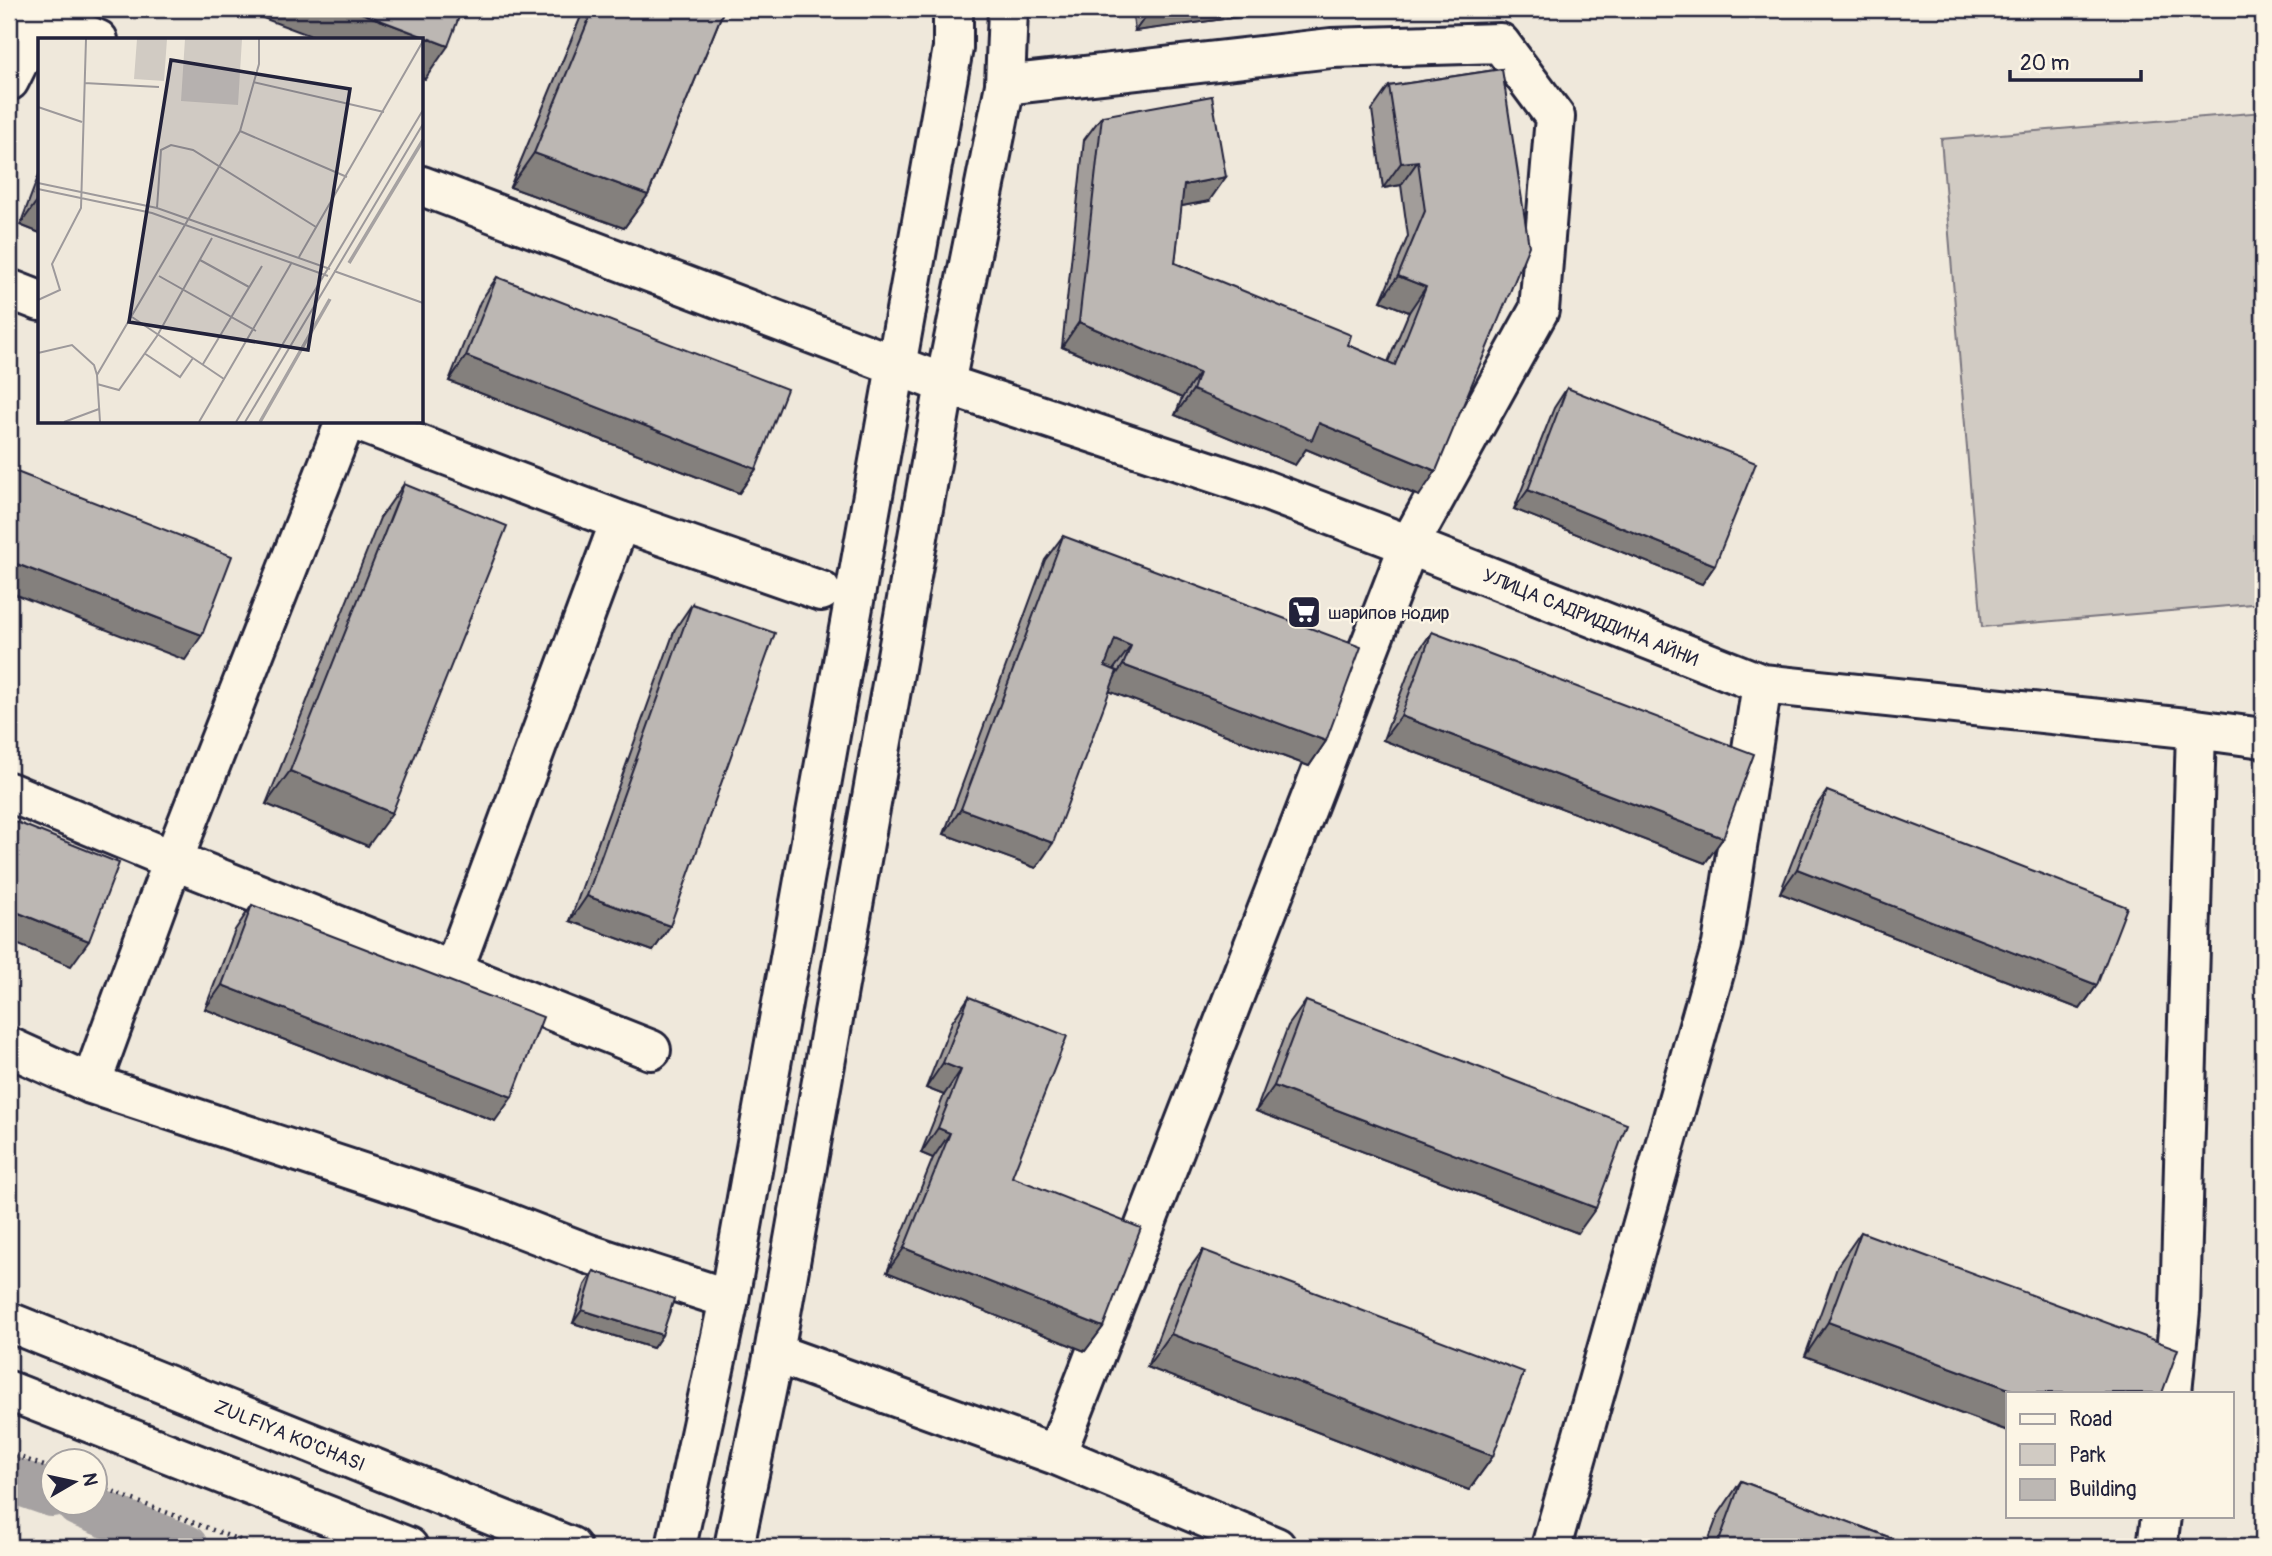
<svg xmlns="http://www.w3.org/2000/svg" width="2272" height="1556" viewBox="0 0 2272 1556" font-family="Pangolin,sans-serif">
<style>
.green{fill:#d1cbc3;stroke:#7a767f;stroke-width:2}
.lines{fill:none;stroke-linecap:round;stroke-linejoin:round}
.canal{stroke:#a6a2a2;stroke-width:46}
.minor-casing{stroke:#22223b;stroke-width:44}
.major-casing{stroke:#22223b;stroke-width:44}
.path{stroke:#22223b;stroke-width:4.5;stroke-dasharray:2 5;stroke-linecap:butt}
.minor{stroke:#fcf5e5;stroke-width:38}
.major{stroke:#fcf5e5;stroke-width:38}
.wall{fill:#a29d9a;stroke:#22223b;stroke-width:2}
.shaded-wall{fill:#84807d;stroke:#22223b;stroke-width:2}
.building{fill:#bcb7b3;stroke:#22223b;stroke-width:2}
.labels{text-anchor:middle;stroke-width:5;stroke-linejoin:round;paint-order:stroke}
.poi-label{font-size:19px;fill:#22223b;stroke:#fcf5e5;text-anchor:start}
.street-label{font-size:19px;fill:#22223b;stroke:#fcf5e5}
.inset-river{fill:none;stroke:#a6a2a2;stroke-width:3.5}
.inset-road{fill:none;stroke:#9d999b;stroke-width:2}
.view{fill:#22223b;fill-opacity:0.15;stroke:#22223b;stroke-width:3.5}
.inset-edge{fill:none;stroke:#22223b;stroke-width:3.5}
</style>
<rect width="100%" height="100%" fill="#efe8db"/>
<filter id="ink" filterUnits="userSpaceOnUse"><feTurbulence type="fractalNoise" baseFrequency=".0143" numOctaves="2"/><feDisplacementMap in="SourceGraphic" scale="14" xChannelSelector="R" yChannelSelector="G"/><feConvolveMatrix kernelMatrix="1 2 1 2 8 2 1 2 1" color-interpolation-filters="sRGB"/></filter>
<g filter="url(#ink)">
<path class="green" d="M2263 112V603L1982 627 1941 139Z"/>
<g class="lines">
<path class="canal" d="M9 1479 52 1494
M79 1504 185 1547"/>
<g class="minor-casing">
<path id="minor" d="M27 9 98 40
M9 81 42 15
M1005 85 1331 48 1500 43 1555 117 1539 310 1409 545 1056 1455
M422 186 945 384 1251 485 1409 545 1762 684 2196 729 2263 738
M9 289 40 301
M359 422 620 521 821 591
M9 792 173 860 651 1050
M453 971 620 521
M9 1047 91 1084 472 1209 589 1254 729 1299
M91 1084 173 860 345 422
M774 1353 1056 1455 1276 1547
M2172 1393 2180 1310 2196 729
M1551 1547 1722 945 1762 684
M2157 1547 2161 1516"/>
</g>
<g class="major-casing">
<path id="major" d="M9 1322 571 1547
M9 1391 408 1547
M676 1547 729 1299 953 48V9
M734 1547 774 1353 945 384 1005 85 1008 9"/>
</g>
<path class="path" d="M9 1453 52 1469
M94 1485 258 1547"/>
<use href="#minor" class="minor"/>
<use href="#major" class="major"/>
</g>
<path class="wall" d="M584 9H724L648 195 624 228 510 187Z
M1132 9H1299L1135 31Z
M1502 69 1419 496 1306 449 1295 465 1175 415 1182 398 1062 347 1084 140 1102 116 1209 201 1181 206 1175 263 1348 345 1388 362 1409 312 1381 301 1408 236 1401 185 1383 188 1372 110 1389 86Z
M40 172V233L20 225Z
M497 277 756 469 739 493 449 381 480 302Z
M1567 388 1715 565 1702 584 1514 509 1554 408Z
M404 484 368 846 266 804 380 518Z
M1063 536 1326 741 1309 766 1109 691 1036 868 944 834 1045 560Z
M692 604 670 926 653 951 570 921 675 629Z
M1432 632 1723 838 1705 863 1383 740 1415 656Z
M1827 791 2097 985 2080 1009 1780 893 1810 815Z
M252 905 495 1121 205 1009 235 930Z
M969 997 1012 1177 1103 1327 1085 1351 887 1272 933 1158 921 1153 944 1095 926 1088 952 1022Z
M1306 1001 1578 1233 1256 1111 1288 1026Z
M1861 1232 2008 1393V1431L1805 1356 1838 1265Z
M1203 1250 1493 1456 1469 1490 1147 1367 1179 1283Z
M594 1271 662 1335 653 1348 573 1323 585 1285Z
M1741 1481 1915 1547H1706L1718 1515Z"/>
<path class="shaded-wall" d="M239 9H351L448 46 425 79 422 78V40H322Z
M1171 9H1299L1135 31 1149 12Z
M534 153 648 195 624 228 510 187Z
M1418 161 1401 185 1383 188 1401 163Z
M1226 177 1209 201 1166 209 1184 185Z
M37 201 40 202V233L20 225Z
M1398 276 1426 287 1409 312 1381 301Z
M1079 322 1199 373 1182 398 1062 347Z
M466 356 756 469 739 493 449 381Z
M1193 390 1319 423 1436 471 1419 496 1306 449 1295 465 1175 415Z
M1528 490 1715 565 1702 584 1514 509Z
M9 561 202 635 185 660 9 592Z
M1115 639 1131 646 1113 670 1097 664Z
M1123 665 1326 741 1309 766 1106 690Z
M1401 716 1723 838 1705 863 1383 740Z
M290 771 392 813 368 846 266 804Z
M961 809 1053 843 1036 868 944 834Z
M1797 869 2097 985 2080 1009 1780 893Z
M587 896 670 926 653 951 570 921Z
M9 909 89 941 71 966 9 941Z
M222 985 512 1097 495 1121 205 1009Z
M943 1063 961 1070 944 1095 926 1088Z
M1274 1086 1596 1208 1578 1233 1256 1111Z
M938 1128 950 1133 933 1158 921 1153Z
M904 1248 1103 1327 1085 1351 887 1272Z
M582 1310 662 1335 653 1348 573 1323Z
M1828 1322 2020 1393H2008V1431L1805 1356Z
M1171 1334 1493 1456 1469 1490 1147 1367Z"/>
<path class="building" d="M351 9H462L448 46Z
M593 9H724L648 195 534 153Z
M1148 9H1171L1149 12Z
M1502 69 1529 246 1436 471 1319 423 1312 440 1193 390 1199 373 1079 322 1102 116 1212 96 1226 177 1184 185 1175 263 1351 335 1348 345 1395 365 1426 287 1398 276 1425 211 1418 161 1401 163 1389 86Z
M497 277 787 389 756 469 466 356Z
M1567 388 1756 463 1715 565 1528 490Z
M9 469 232 556 202 635 9 561Z
M404 484 507 526 392 813 290 771Z
M1063 536 1361 647 1326 741 1123 665 1131 646 1115 639 1105 666 1117 671 1053 843 961 809Z
M692 604 775 633 670 926 587 896Z
M1432 632 1754 754 1723 838 1401 716Z
M1827 791 2127 907 2097 985 1797 869Z
M9 819 119 863 89 941 9 909Z
M252 905 543 1017 512 1097 222 985Z
M969 997 1067 1036 1012 1177 1141 1228 1103 1327 904 1248 950 1133 938 1128 961 1070 943 1063Z
M1306 1001 1627 1124 1596 1208 1274 1086Z
M1861 1232 2178 1349 2162 1393H2020L1828 1322Z
M1203 1250 1524 1372 1493 1456 1171 1334Z
M594 1271 674 1299 662 1335 582 1310Z
M1741 1481 1915 1547H1717Z"/>
</g>
<defs>
<g id="supermarket-square" transform="scale(1.75)"><rect x="-9" y="-9" width="18" height="18" rx="4" fill="#22223b" stroke="#fcf5e5"/><path d="M-6-5.5h2.5l.6 2H6L4.5 2H-2.5L-4.4-4H-6ZM-1.5 3.2a1.3 1.3 0 1 0 .1 0ZM3 3.2a1.3 1.3 0 1 0 .1 0Z" fill="#fff"/></g>
</defs>
<g fill-rule="evenodd">
<use href="#supermarket-square" x="1304" y="612"/>
</g>
<g class="labels">
<g class="poi-label">
<text x="1328" y="619">шарипов нодир</text>
</g>
<g class="street-label">
<text transform="translate(1591 617) rotate(22)" y="7">УЛИЦА САДРИДДИНА АЙНИ</text>
<text transform="translate(290 1435) rotate(22)" y="7">ZULFIYA KO'CHASI</text>
</g>
</g>
<g transform="translate(38 38)">
<rect width="385" height="385" fill="#efe8db"/>
<path d="M99 1H129L126 43 96 41ZM147 1H204L200 67 143 63Z" fill="#d1cbc3"/>
<path class="inset-river" d="M311 225 385 102M222 384 292 261"/>
<path class="inset-road" d="M215 44 346 74M46 45 121 49M0 69 44 84M202 93 309 139M0 145 119 170 292 231M0 151 114 175 290 238M119 170 123 112 133 107 155 112 278 189M261 219 385 3M162 222 211 249M296 233 385 265M121 238 218 293M0 262 22 252 14 226 43 170 48 1M94 279 186 341M0 315 34 307 56 327 59 337M106 315 142 339 155 320M165 326 224 228M59 346 81 352 119 298 174 200M26 384 61 371M62 384 59 337 202 93 221 26V1M161 384 254 224M198 384 385 72M207 384 385 86"/>
<path class="view" d="M133 22 312 51 270 312 91 284Z"/>
<rect width="385" height="385" class="inset-edge"/>
</g>
<rect width="2272" height="1556" fill="none" stroke="#fcf5e5" stroke-width="35"/>
<rect x="18" y="18" width="2237" height="1521" fill="none" stroke="#22223b" stroke-width="2.5" filter="url(#ink)"/>
<rect x="2006" y="1392" width="228" height="126" fill="#fcf5e5" stroke="#a5a1a1" stroke-width="2"/>
<rect x="2020" y="1414" width="35" height="10" fill="#fcf5e5" stroke="#a5a1a1" stroke-width="2"/>
<text x="2069" y="1426" font-size="21" fill="#22223b">Road</text>
<rect x="2020" y="1444" width="35" height="21" fill="#d1cbc3" stroke="#a5a1a1" stroke-width="2"/>
<text x="2069" y="1462" font-size="21" fill="#22223b">Park</text>
<rect x="2020" y="1479" width="35" height="21" fill="#bcb7b3" stroke="#a5a1a1" stroke-width="2"/>
<text x="2069" y="1496" font-size="21" fill="#22223b">Building</text>
<g transform="translate(74 1482) rotate(81)"><circle r="33" fill="#fcf5e5" stroke="#a5a1a1" stroke-width="2"/>
<path d="M0-5L12 26L0 18L-12 26Z" fill="#22223b"/>
<text y="-10" font-size="19" font-weight="bold" text-anchor="middle" fill="#22223b">N</text>
</g>
<path d="M2010 70v10h131v-10" fill="none" stroke="#22223b" stroke-width="3.5"/>
<text x="2020" y="70" font-size="21" fill="#22223b" stroke="#fcf5e5" stroke-width="5" paint-order="stroke">20 m</text>
</svg>
